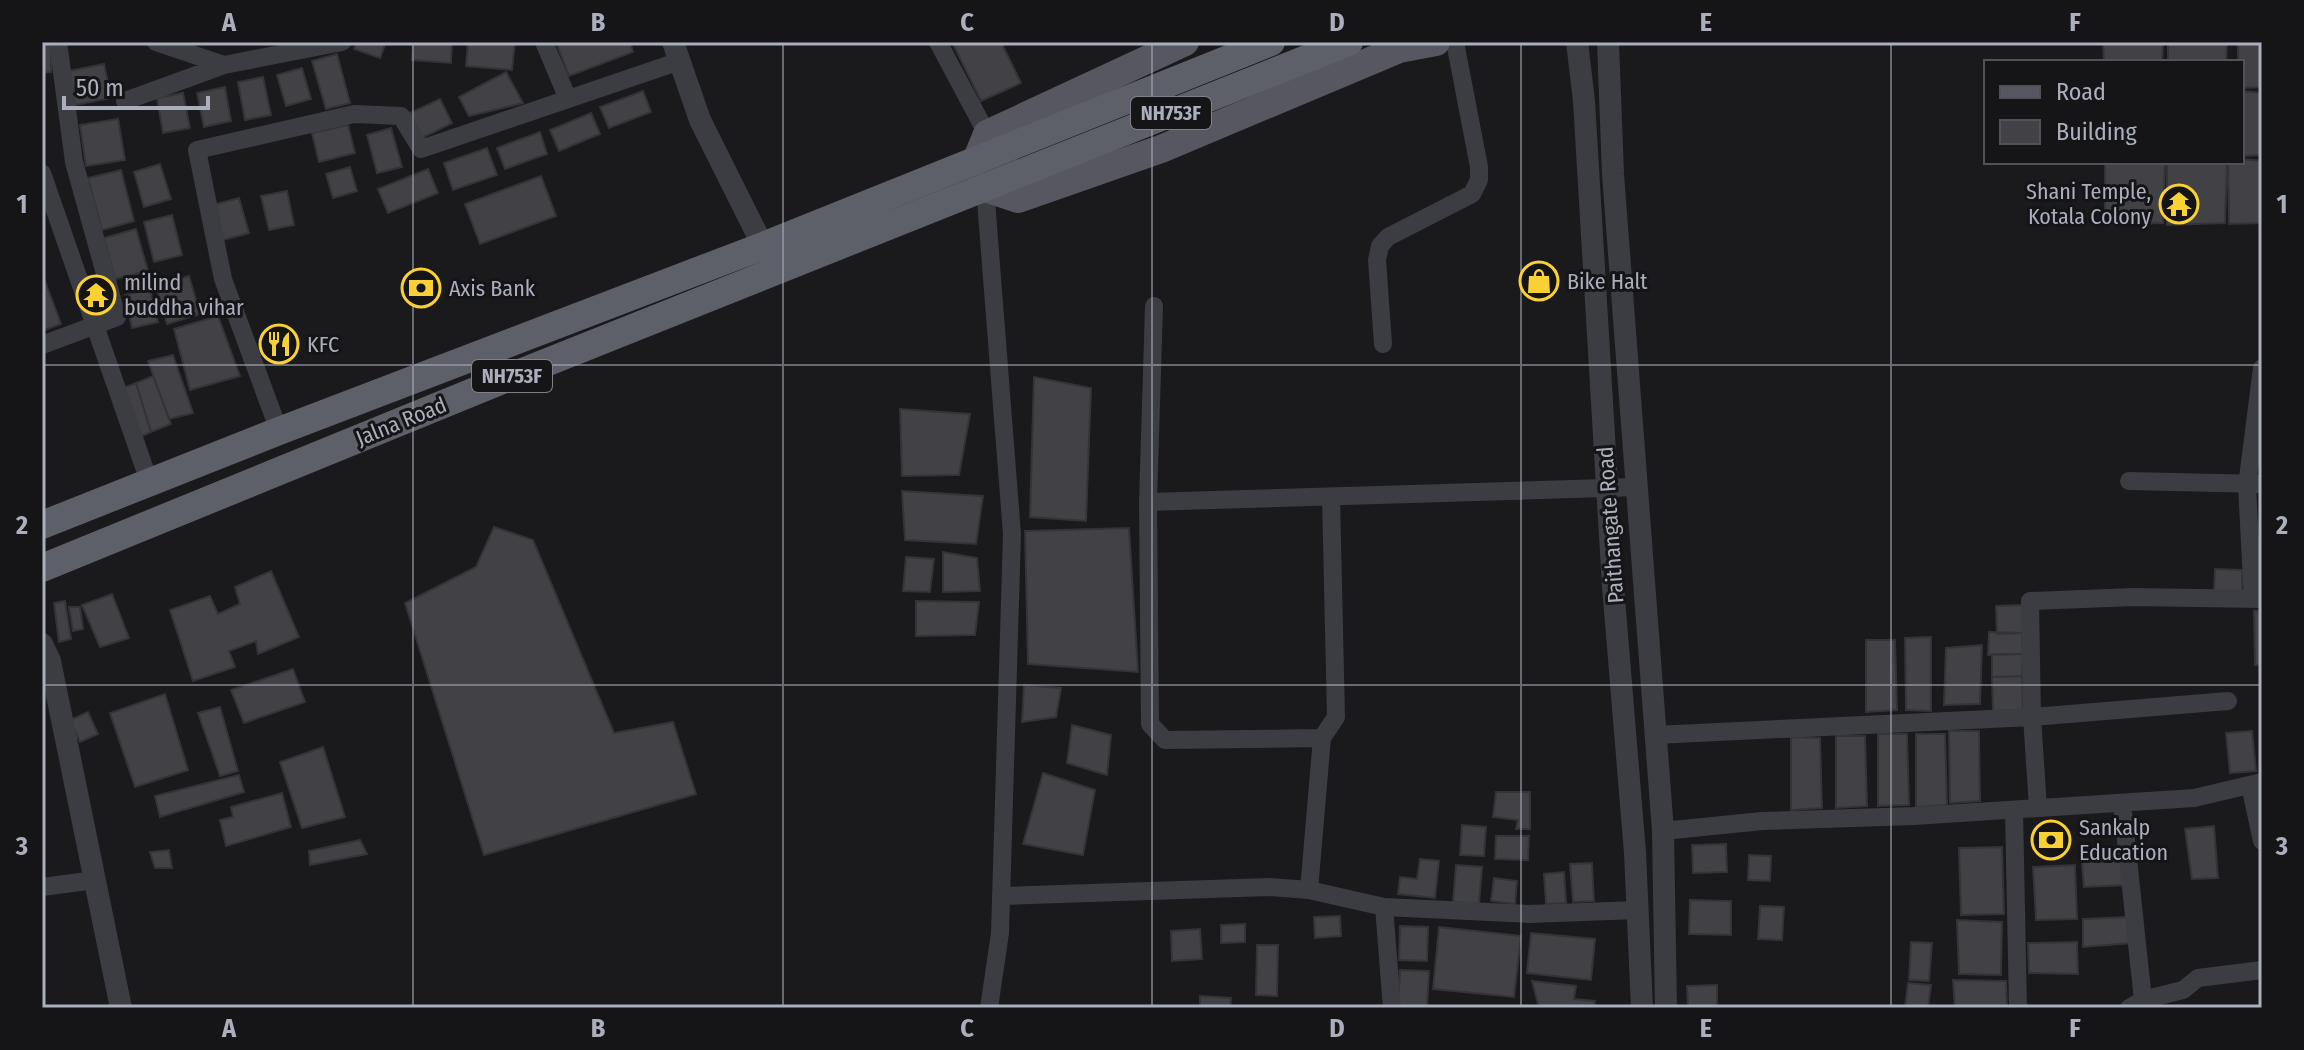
<svg xmlns="http://www.w3.org/2000/svg" width="2304" height="1050" viewBox="0 0 2304 1050" font-family="'Fira Sans Condensed',sans-serif">
<style>
.building{fill:#414146;stroke:#343338;stroke-width:2}
.lines{fill:none;stroke-linecap:round;stroke-linejoin:round}
.minor{stroke:#3c3c43;stroke-width:18}
.tertiary{stroke:#3c3c43;stroke-width:22}
.primary{stroke:#565760;stroke-width:28}
.trunk{stroke:#5e6069;stroke-width:28}
.grid{fill:none;stroke:#abaebc;stroke-width:2;stroke-opacity:0.55}
.labels{text-anchor:middle;stroke-width:6;stroke-linejoin:round;paint-order:stroke}
.shield{fill:#151417;stroke:#7e808a;stroke-width:2}
.shield-label{font-size:20px;font-weight:bold;fill:#abaebc}
.poi-label{font-size:22px;fill:#abaebc;stroke:#151417;text-anchor:start}
.street-label{font-size:22px;fill:#abaebc;stroke:#151417}
.neatline{fill:none;stroke:#abaebc;stroke-width:3}
.grid-label{font-size:26px;text-anchor:middle;font-weight:bold;fill:#abaebc}
</style>
<rect width="100%" height="100%" fill="#1a191c"/>
<path class="building" d="M42 42H51V72L42 73Z
M357 42H386L380 58 354 49Z
M413 42H452L451 63 412 60Z
M468 42H515L512 70 466 66Z
M556 42H630L633 52 569 76Z
M952 42H1001L1021 83 981 101Z
M2103 42H2163L2162 62H2104Z
M2168 42H2227L2226 62H2168Z
M2238 42H2262V87L2242 88V62H2238Z
M337 54 350 103 326 109 312 61Z
M104 64 111 98 75 105 69 71Z
M302 68 311 99 286 106 277 75Z
M506 72 523 103 469 116 459 97Z
M263 77 271 115 245 120 238 82Z
M225 87 231 121 204 127 197 93Z
M643 91 651 112 609 128 600 107Z
M2242 91 2262 93V155L2242 156Z
M183 93 190 128 163 133 157 98Z
M440 99 452 123 422 138 410 113Z
M591 113 600 134 559 151 550 130Z
M118 119 125 160 86 166 80 125Z
M348 125 355 153 319 162 312 133Z
M391 128 402 167 377 173 367 135Z
M540 132 547 154 505 169 497 148Z
M487 148 497 175 453 190 444 163Z
M2242 159 2262 161V223L2229 224 2228 162H2242Z
M2105 162 2165 163 2163 223 2105 225Z
M2167 162 2227 164 2225 223 2167 225Z
M160 164 171 199 144 207 134 172Z
M350 167 357 191 333 198 326 174Z
M428 169 438 193 388 213 378 189Z
M121 170 134 221 102 230 88 178Z
M541 176 556 216 480 244 465 204Z
M287 191 294 225 269 230 261 196Z
M239 198 249 233 223 240 213 205Z
M172 215 182 255 154 262 144 222Z
M136 229 148 271 115 279 104 238Z
M42 273 61 324 42 331Z
M189 276 200 314 167 324 156 286Z
M150 289 158 322 132 328 125 295Z
M218 316 240 376 190 390 174 329Z
M173 355 193 413 169 419 148 361Z
M153 376 171 424 151 432 136 383Z
M1034 377 1091 388 1086 521 1030 517Z
M136 383 151 432 138 438 120 389Z
M900 409 970 414 959 475 902 476Z
M902 491 983 496 976 544 905 540Z
M494 527 533 540 614 733 673 722 696 794 484 855 405 603 476 567Z
M1129 528 1138 672 1028 664 1025 531Z
M943 552 977 558 980 591 943 592Z
M906 557 934 559 930 592 903 591Z
M2215 569 2242 570V593H2214Z
M271 571 299 637 258 654 256 641 229 651 235 667 193 681 170 610 210 596 218 614 240 604 235 587Z
M112 594 129 638 100 647 82 605Z
M65 601 71 639 59 642 54 603Z
M916 601 979 602 975 635 916 636Z
M2024 605 2025 633 1997 634 1996 606Z
M69 607H80L83 629 73 631Z
M2262 610V665H2255L2254 611Z
M1989 632 2022 633 2023 654 1988 655Z
M1931 637V711L1906 710 1905 638Z
M1866 640H1895L1897 710 1866 712Z
M1982 645 1980 704 1944 705 1946 648Z
M1992 654H2023L2022 676 1992 677Z
M293 669 305 702 244 723 231 690Z
M2022 676 2023 710 1993 711 1992 677Z
M1024 685 1061 688 1056 717 1022 722Z
M165 694 188 770 135 787 110 713Z
M220 707 238 771 220 776 198 713Z
M88 712 98 734 80 742 70 720Z
M1072 725 1111 735 1107 775 1067 763Z
M1949 731H1979L1980 801 1950 803Z
M2252 731 2256 771 2230 773 2226 733Z
M1878 734H1907L1909 805 1878 806Z
M1916 734H1945L1947 805 1916 807Z
M1836 736H1865L1867 806 1836 808Z
M1791 737 1820 738 1822 808 1791 810Z
M323 747 345 817 302 828 280 762Z
M1043 773 1095 790 1083 855 1023 844Z
M239 775 244 792 160 817 155 796Z
M1496 792H1530V829H1516L1518 820 1493 817Z
M282 793 291 827 226 846 220 820 233 817 231 807Z
M1462 825 1486 827 1484 856 1460 855Z
M2214 826 2218 878 2192 879 2185 829Z
M1496 836H1529L1528 860 1495 859Z
M360 840 367 854 310 865 309 851Z
M1726 844 1727 872 1693 873 1692 845Z
M2002 847 2004 914 1961 915 1959 848Z
M169 850 172 868H155L150 852Z
M2123 851 2126 885 2084 887 2081 852Z
M1749 855 1771 856 1770 881 1748 880Z
M1420 859 1439 861 1435 898 1398 894 1400 877 1417 879Z
M1592 863 1594 901 1573 902 1570 864Z
M1456 865 1482 867 1479 904 1453 902Z
M2075 865 2077 919 2036 920 2033 867Z
M1564 872 1566 903 1546 904 1544 874Z
M1494 878 1517 881 1515 904 1491 901Z
M1690 900 1731 901V935L1689 934Z
M1760 906 1784 907 1782 940 1758 939Z
M1340 916 1341 936 1315 938 1314 917Z
M2129 917 2131 943 2083 947V919Z
M1957 920 2002 922 2001 975 1959 974Z
M1245 924V942L1221 943V925Z
M1400 926 1428 927 1427 961 1399 960Z
M1439 927 1521 936 1514 997 1433 989Z
M1200 929 1202 959 1172 961 1171 931Z
M1531 933 1595 939 1591 980 1527 973Z
M1911 942 1932 943 1929 981 1909 980Z
M2077 942 2078 974 2029 973 2028 943Z
M1257 945H1278L1277 996 1256 995Z
M1400 970 1429 971 1427 1007 1398 1008Z
M1953 980 2006 981 2007 1008H1955Z
M1532 981 1576 986 1574 999 1595 1001 1594 1008H1539Z
M1908 983 1931 985 1928 1008H1905Z
M1717 985V1008H1688L1687 986Z
M1200 996 1231 998 1230 1008H1200Z"/>
<g class="lines">
<path class="minor" d="M156 42 224 65
M544 42 568 99
M938 42 987 134
M125 101 224 65 342 42
M42 173 150 484
M985 188 1012 534 1000 933 989 1008
M1154 306 1148 502 1636 487
M1383 344 1377 260 1380 246 1388 237 1472 194 1479 180V167L1455 42
M42 345 117 317 74 162 58 42
M279 431 223 279 197 150 354 114 401 116 421 149 680 61
M2129 481 2262 484
M1148 502 1150 724 1165 740 1322 738
M2253 599 2247 486 2262 368
M1655 735 2032 717 2228 701
M2250 785 2262 841
M2122 803 2143 1000 2129 1008
M2038 808 2032 717 2030 601 2134 597 2262 599
M2014 810 2018 1008
M1663 831 1762 821 1914 816 2194 798 2262 782
M42 887 95 880
M1309 890 1322 738 1336 717 1331 497
M1001 896 1269 887 1309 890 1384 907 1529 914 1638 910
M1384 907 1392 1008
M2146 1008 2143 1000 2183 990 2198 978 2262 970"/>
<path class="tertiary" d="M673 42 700 120 763 246
M1577 42 1584 101 1613 586 1635 853 1642 1008
M1608 42 1613 174 1663 831 1666 1008
M42 644 50 661 121 1008"/>
<path class="primary" d="M976 161 987 134 1185 42
M985 188 1018 199 1161 149 1399 49 1436 42"/>
<path class="trunk" d="M42 525 279 431 763 246 1271 42
M42 568 495 383 1349 42"/>
</g>
<path class="grid" d="M413 42V1008M783 42V1008M1152 42V1008M1521 42V1008M1891 42V1008M42 365H2262M42 685H2262"/>
<defs>
<g id="temple-ring" transform="scale(2)"><circle r="9.5" fill="#151417" stroke="#f9d134" stroke-width="1.5"/><path d="M0-6L5-2H3V0L6.5 2.5H4V6H1.5V3h-3V6H-4V2.5H-6.5L-3 0V-2H-5Z" fill="#f9d134"/></g>
<g id="shop-ring" transform="scale(2)"><circle r="9.5" fill="#151417" stroke="#f9d134" stroke-width="1.5"/><path d="M-5-2.5h2.3a2.7 3.5 0 0 1 5.4 0H5L5.5 6h-11ZM-1.5-2.5h3a1.5 2.3 0 0 0-3 0Z" fill="#f9d134"/></g>
<g id="bank-ring" transform="scale(2)"><circle r="9.5" fill="#151417" stroke="#f9d134" stroke-width="1.5"/><path d="M-6-4H6V4H-6ZM0-2.3a2.3 2.3 0 1 0 0 4.6a2.3 2.3 0 1 0 0-4.6Z" fill="#f9d134"/></g>
<g id="restaurant-ring" transform="scale(2)"><circle r="9.5" fill="#151417" stroke="#f9d134" stroke-width="1.5"/><path d="M-5-6h1v4h1v-4h1v4h1v-4h1v5L-1.5 .5V6h-2V.5L-5-1ZM5-6V6H3V1.5H1.5Q1.5-4 5-6Z" fill="#f9d134"/></g>
</defs>
<g fill-rule="evenodd">
<use href="#temple-ring" x="2179" y="204"/>
<use href="#shop-ring" x="1539" y="281"/>
<use href="#bank-ring" x="421" y="288"/>
<use href="#temple-ring" x="96" y="295"/>
<use href="#restaurant-ring" x="279" y="344"/>
<use href="#bank-ring" x="2051" y="840"/>
</g>
<g class="labels">
<g class="shield">
<rect x="1131" y="97" width="80" height="32" rx="6"/>
<rect x="472" y="360" width="80" height="32" rx="6"/>
</g>
<g class="shield-label">
<text x="1171" y="120">NH753F</text>
<text x="512" y="383">NH753F</text>
</g>
<g class="poi-label">
<text x="2151" y="199" text-anchor="end">Shani Temple,<tspan x="2151" dy="25">Kotala Colony</tspan></text>
<text x="1567" y="289">Bike Halt</text>
<text x="124" y="290">milind<tspan x="124" dy="25">buddha vihar</tspan></text>
<text x="449" y="296">Axis Bank</text>
<text x="307" y="352">KFC</text>
<text x="2079" y="835">Sankalp<tspan x="2079" dy="25">Education</tspan></text>
</g>
<g class="street-label">
<text transform="translate(401 421) rotate(-22)" y="8">Jalna Road</text>
<text transform="translate(1610 525) rotate(-94)" y="8">Paithangate Road</text>
</g>
</g>
<rect width="2304" height="1050" fill="none" stroke="#151417" stroke-width="88"/>
<rect x="1984" y="60" width="260" height="104" fill="#151417" stroke="#515259" stroke-width="2"/>
<rect x="2000" y="86" width="40" height="12" fill="#565760" stroke="#515259" stroke-width="2"/>
<text x="2056" y="100" font-size="24" fill="#abaebc">Road</text>
<rect x="2000" y="120" width="40" height="24" fill="#414146" stroke="#515259" stroke-width="2"/>
<text x="2056" y="140" font-size="24" fill="#abaebc">Building</text>
<path d="M64 96v12h144v-12" fill="none" stroke="#abaebc" stroke-width="4"/>
<text x="76" y="96" font-size="24" fill="#abaebc" stroke="#151417" stroke-width="6" paint-order="stroke">50 m</text>
<rect x="44" y="44" width="2216" height="962" class="neatline"/>
<g class="grid-label">
<text x="229" y="31">A</text>
<text x="598" y="31">B</text>
<text x="967" y="31">C</text>
<text x="1337" y="31">D</text>
<text x="1706" y="31">E</text>
<text x="2075" y="31">F</text>
<text x="22" y="213">1</text>
<text x="2282" y="213">1</text>
<text x="22" y="534">2</text>
<text x="2282" y="534">2</text>
<text x="22" y="855">3</text>
<text x="2282" y="855">3</text>
<text x="229" y="1037">A</text>
<text x="598" y="1037">B</text>
<text x="967" y="1037">C</text>
<text x="1337" y="1037">D</text>
<text x="1706" y="1037">E</text>
<text x="2075" y="1037">F</text>
</g>
</svg>
